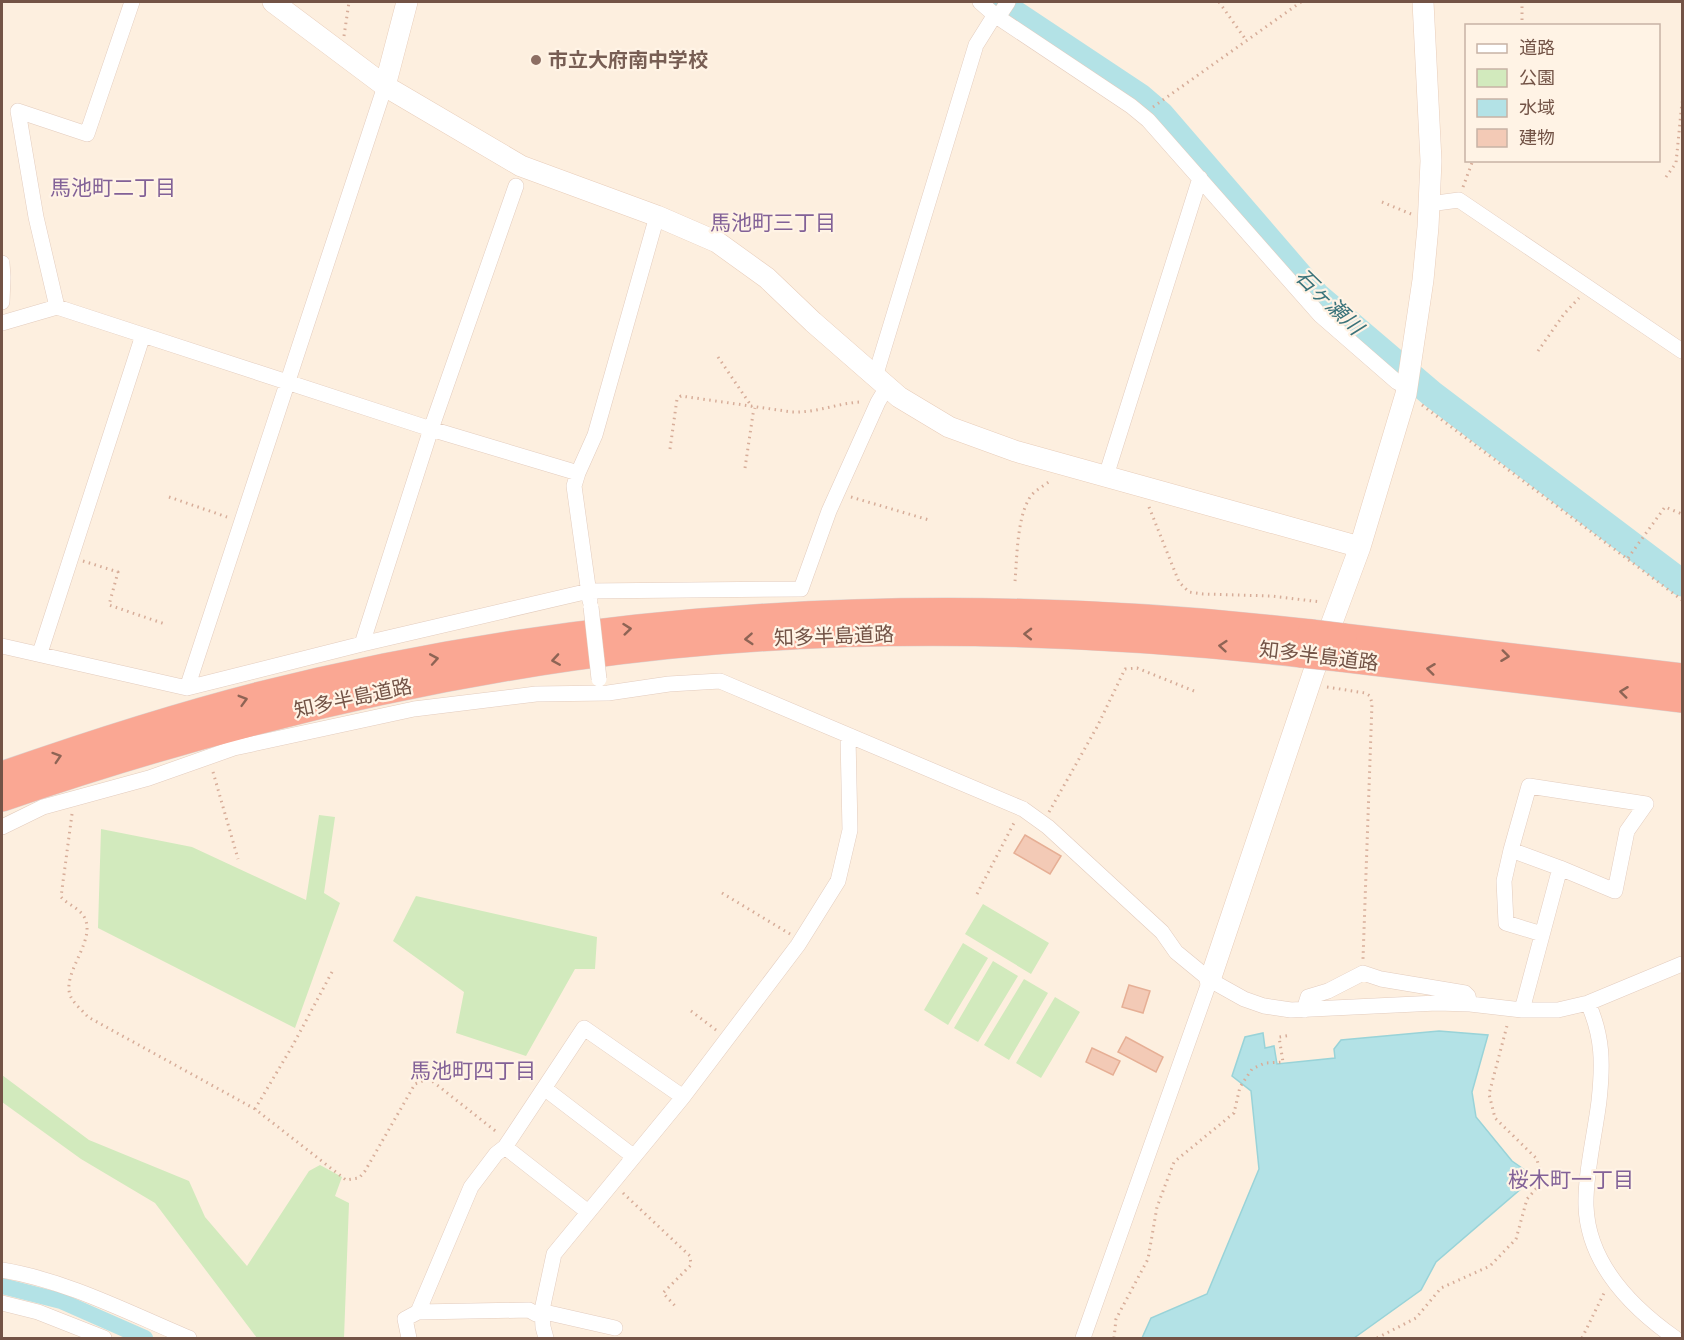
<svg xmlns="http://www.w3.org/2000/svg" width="1684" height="1340" viewBox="0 0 1684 1340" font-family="'Sofia Sans Condensed','Noto Sans JP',sans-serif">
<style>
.green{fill:#d2eabd}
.water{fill:#b3e2e6;stroke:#99d3d8;stroke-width:1.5}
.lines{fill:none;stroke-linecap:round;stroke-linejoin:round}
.canal{stroke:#b3e2e6;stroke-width:16}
.river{stroke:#b3e2e6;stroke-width:27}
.building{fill:#f3cab6;stroke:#e6af95;stroke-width:1.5}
.street-casing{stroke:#e3ccbe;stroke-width:16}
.secondary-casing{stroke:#e8cdba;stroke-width:22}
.highway-casing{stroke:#dbd2cf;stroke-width:28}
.path{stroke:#d7ad99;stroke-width:3;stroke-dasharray:1.5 4.5;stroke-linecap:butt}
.street{stroke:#fff;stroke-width:15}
.secondary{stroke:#fff;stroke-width:21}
.highway{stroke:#faa793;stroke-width:27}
.street-bridge-casing{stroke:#e3ccbe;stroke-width:16;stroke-linecap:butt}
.highway-bridge-casing{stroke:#dbd2cf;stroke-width:28;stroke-linecap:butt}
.street-bridge{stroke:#fff;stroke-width:15}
.highway-bridge{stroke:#faa793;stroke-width:27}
.oneway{stroke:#8e6455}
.education-dot{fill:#8d6e63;stroke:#fff3e5;stroke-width:2}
.labels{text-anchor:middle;stroke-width:4.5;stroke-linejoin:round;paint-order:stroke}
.education-label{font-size:20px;font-weight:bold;fill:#785e54;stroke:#fff3e5;text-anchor:start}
.street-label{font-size:20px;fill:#735346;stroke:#fff3e5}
.neighbourhood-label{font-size:21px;fill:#826197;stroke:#fff3e5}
.water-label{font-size:21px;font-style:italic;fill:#3a737a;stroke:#fff3e5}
</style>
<rect width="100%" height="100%" fill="#fdefdf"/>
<path class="green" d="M319 815 335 817 324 893 340 903 295 1028 98 928 101 829 192 847 306 900Z
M416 896 597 937 595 969H575L526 1056 456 1033 464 992 393 941Z
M983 904 1049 943 1031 974 965 934Z
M963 943 988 958 948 1025 924 1010Z
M993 961 1018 976 978 1042 954 1028Z
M1024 979 1048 993 1009 1060 984 1045Z
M1055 997 1080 1012 1041 1078 1016 1063Z
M2 1075 89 1140 189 1181 205 1217 247 1266 309 1171 320 1165 342 1177 335 1196 349 1203 344 1338H257L155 1203 81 1159 2 1102Z"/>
<path class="water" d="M1439 1031 1488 1035 1472 1092 1476 1117 1512 1161 1526 1171 1523 1187 1436 1262 1421 1290 1354 1338H1142L1151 1318 1207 1294 1259 1169 1251 1091 1232 1076 1245 1037 1263 1033 1265 1048 1274 1046 1277 1064 1335 1058 1334 1049 1341 1040Z"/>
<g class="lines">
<path class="canal" d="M2 1286 61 1301 145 1338"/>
<path class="river" d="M997 2 1140 97 1161 115 1317 296 1432 394 1682 583"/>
</g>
<path class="building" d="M1025 835 1061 856 1050 874 1014 853Z
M1129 985 1150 991 1143 1013 1122 1007Z
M1126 1037 1163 1057 1156 1072 1118 1052Z
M1092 1048 1120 1061 1113 1075 1086 1062Z"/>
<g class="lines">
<g class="street-casing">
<path id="street" d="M980 2 996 16 1131 106 1148 120 1320 315 1397 382 1406 387
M1429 204 1459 200 1682 351
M2 263 3 277 2 302
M57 307 36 217 18 111 87 134 132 2
M2 323 57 307 431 429 578 473
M875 377 976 45 991 21 1002 11 1008 2
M1106 476 1200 178
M590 601 574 486 578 473 595 435 657 216
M362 644 431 429 516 186
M2 646 187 688 362 644 589 591 801 589 829 511 878 402 887 387
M40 653 143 335
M187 688 385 86
M1529 786 1646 804 1627 831 1615 891 1560 868 1511 850Z
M2 827 43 807 149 778 234 748 414 709 536 694 608 693 669 684 720 681 1023 809 1048 827 1162 932 1176 952 1210 980 1244 999 1264 1006 1291 1010 1437 1003 1470 1004 1522 1010H1558L1588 1003 1682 964
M1511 850 1504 881 1506 923 1542 934
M1588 1003C1603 1037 1603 1064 1599 1101 1595 1134 1585 1174 1586 1206 1588 1264 1631 1307 1675 1338
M1304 1010 1308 997 1328 991 1363 973 1381 979 1465 993 1468 996 1470 1004
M1522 1010 1560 868
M544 1088 633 1156
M588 1212 505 1147 584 1028 683 1097
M2 1270C68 1281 127 1312 189 1338
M2 1303 38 1312 104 1338
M418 1312 529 1310 536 1314 549 1313 615 1328
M409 1338 405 1319 418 1312 471 1187 496 1154 505 1147
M546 1338 543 1327 542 1310 554 1254 683 1097 798 945 838 881 850 830 848 737
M1083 1338 1210 980"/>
</g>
<g class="secondary-casing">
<path id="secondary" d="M273 2 385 86 521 166 657 216 717 242 767 278 813 322 899 397 949 427 1015 451 1360 547
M385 86 407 2
M1210 980 1314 671 1360 547 1406 394 1423 280 1428 227 1431 161 1423 2"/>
</g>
<g class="highway-casing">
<path id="highway" d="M1343 637 1682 677
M1340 658 1682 699
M2 775C85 746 171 718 257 696 602 609 958 592 1311 633
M2 798C188 734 378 685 574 657 815 622 1061 627 1302 654"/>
</g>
<path class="path" d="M1219 2 1246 40
M1522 26V2
M344 36 349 2
M1153 107 1301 2
M1666 177 1676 163 1682 102
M1463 187 1473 160
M1382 202 1411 214
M1538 351 1564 314 1579 298
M718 357 752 407
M1422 405 1682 600
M670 449 677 399 681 396 792 412C816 413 838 403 861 402
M745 468 753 414 755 408
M169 497 227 517
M851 497 929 520
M1149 507 1179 582 1189 592 1203 594 1271 596 1321 602
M1628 558 1665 507 1682 514
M83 561 118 572 109 605 165 624
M1015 581C1017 558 1017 519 1029 499 1033 491 1044 486 1051 480
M1327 687 1365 693 1370 696 1372 703 1363 959
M213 772 238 859
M1049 812 1097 727 1125 669 1137 668 1194 691
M72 814 61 897C67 904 77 907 83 915 99 938 62 971 70 995 73 1003 82 1010 88 1017L255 1109
M722 893 790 934
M977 894 1015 821
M332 972 293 1045 255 1109 346 1180 359 1178 365 1171 415 1084 425 1080 432 1081 498 1133
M691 1011 716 1030
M623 1193 690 1256 691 1265 663 1293 677 1308
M1114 1338 1116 1319 1148 1259 1157 1207 1174 1162 1234 1113 1240 1087 1252 1069 1265 1063 1283 1062 1279 1037 1291 1035
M1377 1338 1416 1318 1441 1288 1490 1266 1516 1239 1527 1199 1542 1182 1537 1159 1495 1118 1489 1094 1508 1022
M1582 1338 1605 1291"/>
<use href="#street" class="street"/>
<use href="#secondary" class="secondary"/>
<use href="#highway" class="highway"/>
<g class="street-bridge-casing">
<path id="street-bridge" d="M591 607 599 679"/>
</g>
<g class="highway-bridge-casing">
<path id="highway-bridge" d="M1311 633 1343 637
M1302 654 1340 658"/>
</g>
<use href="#street-bridge" class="street-bridge"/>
<use href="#highway-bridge" class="highway-bridge"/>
</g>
<defs><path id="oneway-chevron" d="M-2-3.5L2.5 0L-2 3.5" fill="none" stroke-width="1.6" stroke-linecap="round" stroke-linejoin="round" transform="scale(1.5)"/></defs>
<g class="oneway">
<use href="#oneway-chevron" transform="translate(627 629) rotate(-6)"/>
<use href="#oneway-chevron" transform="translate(1028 634) rotate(-179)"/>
<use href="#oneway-chevron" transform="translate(749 639) rotate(176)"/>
<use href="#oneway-chevron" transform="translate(1223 646) rotate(-175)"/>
<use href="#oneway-chevron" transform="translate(1505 656) rotate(7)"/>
<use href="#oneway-chevron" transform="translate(434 659) rotate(-10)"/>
<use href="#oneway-chevron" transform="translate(556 660) rotate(171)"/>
<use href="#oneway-chevron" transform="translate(1431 669) rotate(-173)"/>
<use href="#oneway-chevron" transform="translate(1624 692) rotate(-173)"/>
<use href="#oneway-chevron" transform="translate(243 700) rotate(-16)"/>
<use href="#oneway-chevron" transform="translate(57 757) rotate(-18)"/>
</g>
<circle class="education-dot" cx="536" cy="60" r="6"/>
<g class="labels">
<g class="education-label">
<text x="548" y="67">市立大府南中学校</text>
</g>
<g class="street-label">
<text transform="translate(834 636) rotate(-2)" y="7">知多半島道路</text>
<text transform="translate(1319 656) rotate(7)" y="7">知多半島道路</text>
<text transform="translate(353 698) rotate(-12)" y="7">知多半島道路</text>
</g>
<g class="neighbourhood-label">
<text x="113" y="195">馬池町二丁目</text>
<text x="773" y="230">馬池町三丁目</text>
<text x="473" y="1078">馬池町四丁目</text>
<text x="1571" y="1187">桜木町一丁目</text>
</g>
<g class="water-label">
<text transform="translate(1329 302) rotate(44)" y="7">石ヶ瀬川</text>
</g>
</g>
<rect width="1684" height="1340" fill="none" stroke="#735346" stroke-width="6"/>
<rect x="1465" y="24" width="195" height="138" fill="#fff3e5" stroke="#c7b3a5" stroke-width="1.5"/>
<rect x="1477" y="44" width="30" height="9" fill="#ffffff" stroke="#c7b3a5" stroke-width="1.5"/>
<text x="1519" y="54" font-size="18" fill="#735346">道路</text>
<rect x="1477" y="69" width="30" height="18" fill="#d2eabd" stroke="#c7b3a5" stroke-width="1.5"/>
<text x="1519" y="84" font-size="18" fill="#735346">公園</text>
<rect x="1477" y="99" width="30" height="18" fill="#b3e2e6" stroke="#c7b3a5" stroke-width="1.5"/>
<text x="1519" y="114" font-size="18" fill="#735346">水域</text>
<rect x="1477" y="129" width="30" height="18" fill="#f3cab6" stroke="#c7b3a5" stroke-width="1.5"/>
<text x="1519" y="144" font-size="18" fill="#735346">建物</text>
</svg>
